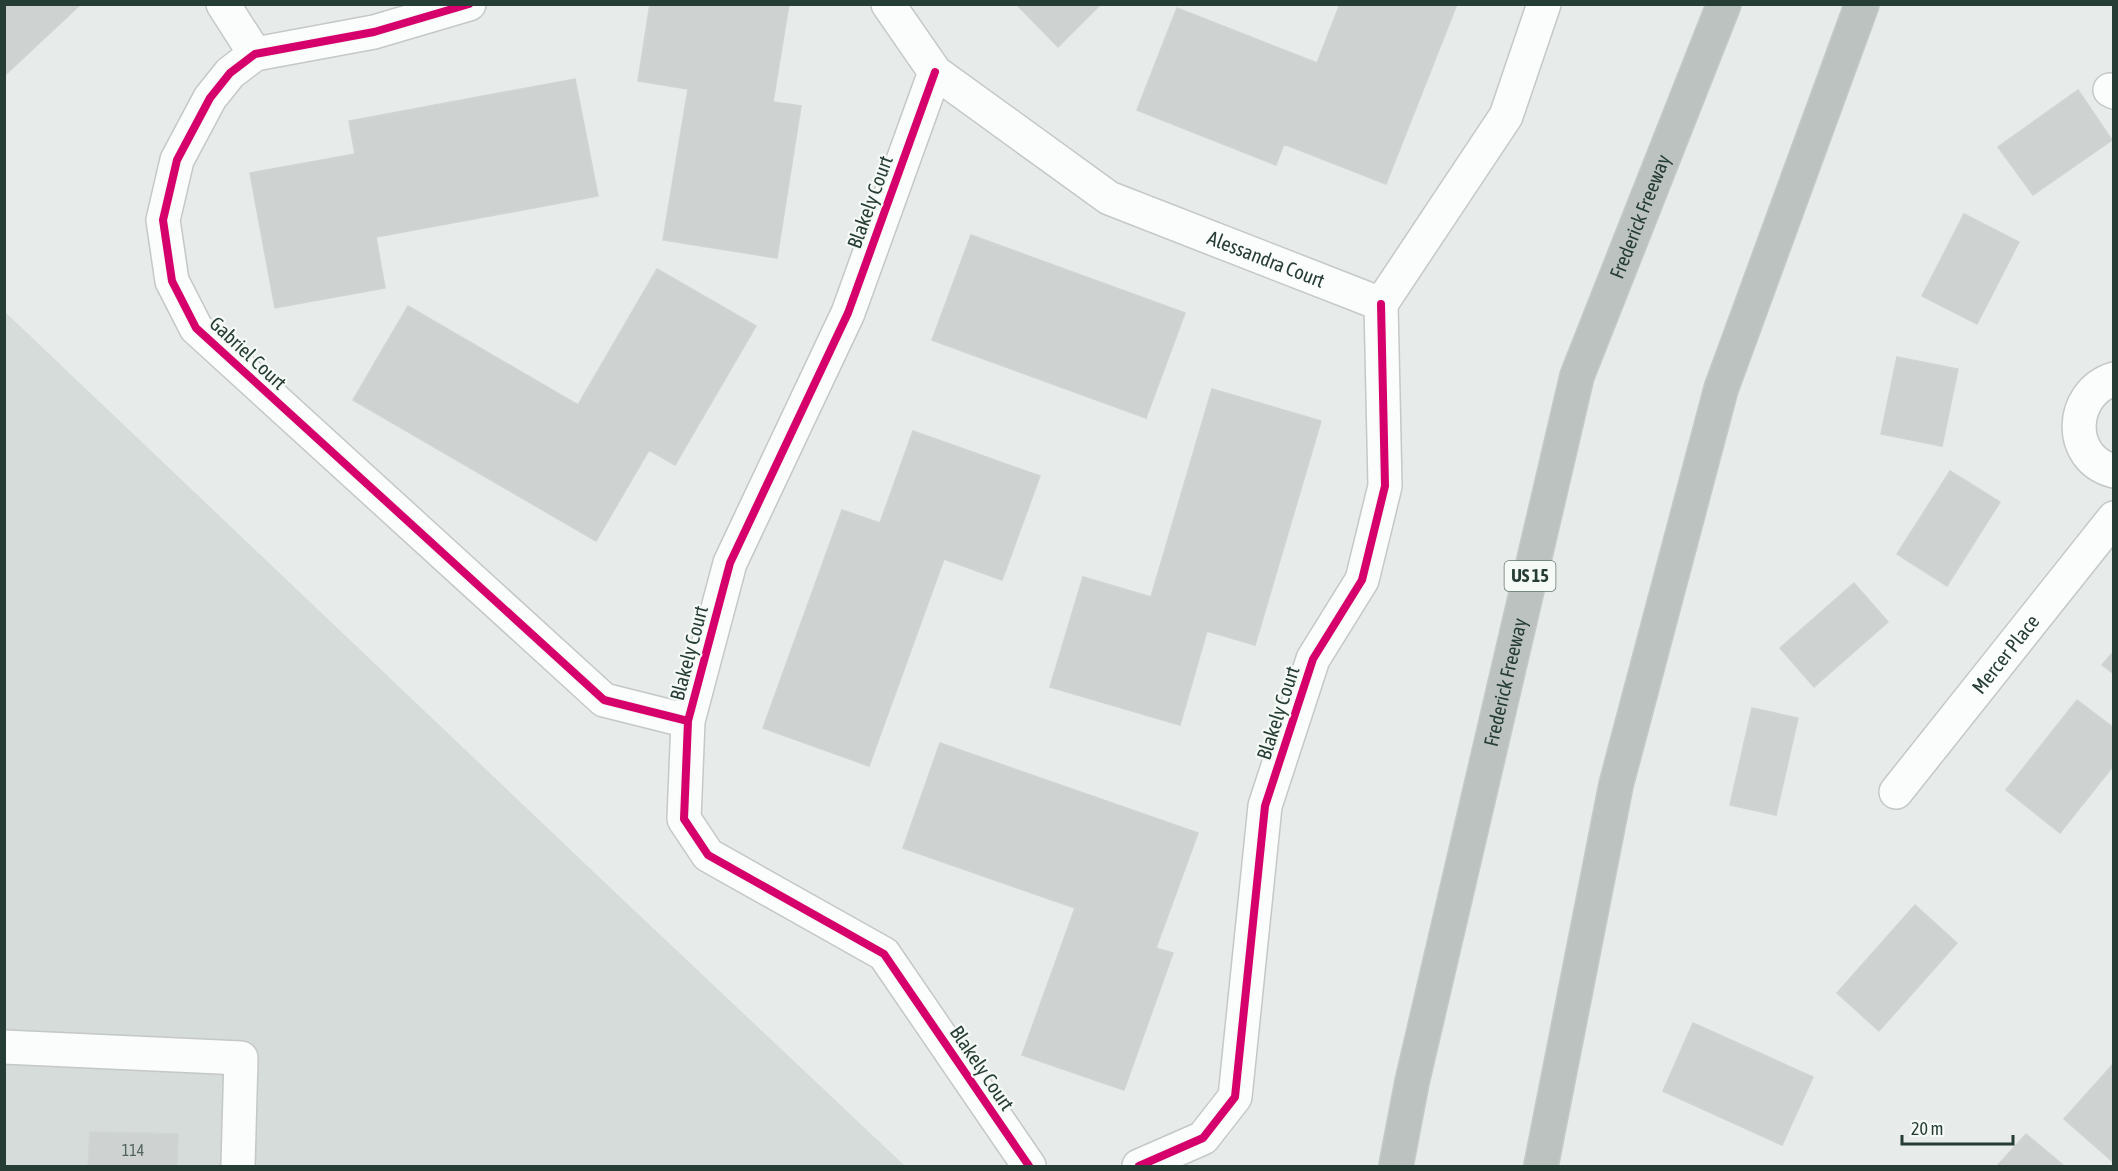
<svg xmlns="http://www.w3.org/2000/svg" width="2118" height="1171" viewBox="0 0 2118 1171" font-family="'Asap Condensed',sans-serif">
<style>
.built{fill:#d5dcd9}
.building{fill:#ced3d1;stroke:#d0d4d2;stroke-width:1.5}
.lines{fill:none;stroke-linecap:round;stroke-linejoin:round}
.minor-casing{stroke:#c4c8c6;stroke-width:36}
.highway-casing{stroke:#c3cac7;stroke-width:36}
.minor{stroke:#fbfcfc;stroke-width:33}
.highway{stroke:#bcc2c0;stroke-width:33}
.cycleway-casing{stroke:#f6faf7;stroke-width:11}
.cycleway{stroke:#d6006c;stroke-width:8}
.labels{text-anchor:middle;stroke-width:4.5;stroke-linejoin:round;paint-order:stroke}
.number-label{font-size:16px;fill:#51635d}
.shield{fill:#f6faf7;stroke:#64766f;stroke-width:1.5}
.shield-label{font-size:18px;font-weight:bold;fill:#263d35}
.street-label{font-size:20px;fill:#263d35;stroke:#f6faf7}
</style>
<rect width="100%" height="100%" fill="#e7ebe9"/>
<path class="built" d="M4 311 619 896 905 1166H5Z"/>
<path class="building" d="M4 4H81L4 76Z
M650 4H789L773 102 801 106 777 258 663 240 688 89 638 81Z
M1016 4H1101L1058 47Z
M1340 4H1457L1386 184 1284 144 1276 165 1137 110 1177 8 1317 63Z
M575 79 598 196 376 237 385 288 275 308 250 173 355 154 349 121Z
M2078 90 2112 140 2033 195 1998 147Z
M1964 214 2019 242 1977 324 1922 296Z
M971 235 1185 313 1146 418 932 340Z
M657 269 756 326 675 465 649 450 596 541 353 400 408 306 578 405Z
M1897 357 1958 369 1942 446 1881 434Z
M1212 389 1321 421 1255 645 1207 631 1180 725 1050 687 1083 577 1151 597Z
M913 431 1040 476 1002 580 944 559 869 766 763 728 842 510 880 523Z
M1950 471 2000 502 1947 586 1897 554Z
M1854 583 1888 622 1814 687 1780 648Z
M2114 651V674L2102 665Z
M2077 700 2114 728V765L2060 833 2006 790Z
M1752 708 1798 718 1776 815 1730 805Z
M940 743 1198 833 1156 948 1173 953 1124 1090 1022 1055 1075 908 903 848Z
M1915 905 1957 943 1879 1031 1837 993Z
M1693 1023 1813 1077 1782 1145 1663 1091Z
M2114 1063V1161L2113 1162 2064 1119Z
M90 1132 178 1134 177 1166H88Z
M2026 1134 2064 1166H1997Z"/>
<g class="lines">
<g class="minor-casing">
<g id="minor">
<path d="M223 4 255 54"/>
<path d="M469 4 374 32 255 54 230 73 210 98 177 160 163 220 172 281 196 328 604 700 688 721"/>
<path id="s1" d="M888 4 935 72 1109 198 1381 304 1506 116 1544 4"/>
<path d="M935 72 848 313 730 563 688 721 684 819 708 855 884 954 1029 1166"/>
<path d="M2110 90 2114 92"/>
<path d="M2114 379C2069 393 2066 459 2114 471"/>
<path id="s2" d="M1896 792 2114 518"/>
<path d="M4 1047 241 1058 238 1166"/>
<path d="M1139 1166 1203 1138 1235 1097 1265 806 1313 659 1362 580 1385 486 1381 304"/>
</g>
</g>
<g class="highway-casing">
<g id="highway">
<path id="s3" d="M1396 1166 1412 1082 1577 376 1724 4"/>
<path d="M1541 1166 1616 785 1721 389 1862 4"/>
</g>
</g>
<use href="#minor" class="minor"/>
<use href="#highway" class="highway"/>
<g class="cycleway-casing">
<path id="cycleway" d="M469 4 374 32 255 54 230 73 210 98 177 160 163 220 172 281 196 328 604 700 688 721
M935 72 848 313 730 563 688 721 684 819 708 855 884 954 1029 1166
M1139 1166 1203 1138 1235 1097 1265 806 1313 659 1362 580 1385 486 1381 304"/>
</g>
<use href="#cycleway" class="cycleway"/>
</g>
<g class="labels">
<g class="number-label">
<text x="133" y="1156">114</text>
</g>
<rect class="shield" x="1504.5" y="561" width="51" height="30" rx="4.5"/>
<g class="shield-label">
<text x="1530" y="582">US 15</text>
</g>
<g class="street-label">
<text transform="translate(870 202) rotate(-70)" y="7">Blakely Court</text>
<text dy="7" stroke="none"><textPath href="#s3" startOffset="982">Frederick Freeway</textPath></text>
<text dy="7" stroke="none"><textPath href="#s1" startOffset="466">Alessandra Court</textPath></text>
<text transform="translate(248 353) rotate(43)" y="7">Gabriel Court</text>
<text transform="translate(689 653) rotate(-75)" y="7">Blakely Court</text>
<text dy="7" stroke="none"><textPath href="#s2" startOffset="176">Mercer Place</textPath></text>
<text dy="7" stroke="none"><textPath href="#s3" startOffset="496">Frederick Freeway</textPath></text>
<text transform="translate(1278 713) rotate(-72)" y="7">Blakely Court</text>
<text transform="translate(982 1068) rotate(56)" y="7">Blakely Court</text>
</g>
</g>
<rect width="2118" height="1171" fill="none" stroke="#263d35" stroke-width="12"/>
<path d="M1902 1135v9h111v-9" fill="none" stroke="#263d35" stroke-width="3"/>
<text x="1911" y="1135" font-size="18" fill="#263d35" stroke="#f6faf7" stroke-width="4.5" paint-order="stroke">20 m</text>
</svg>
